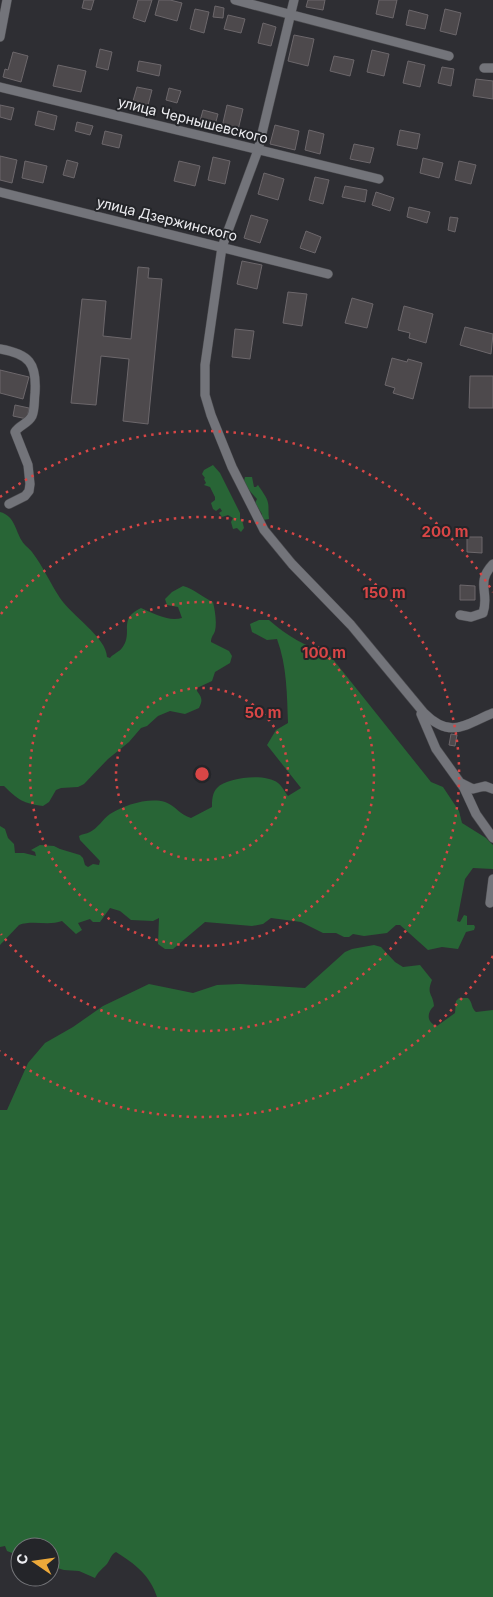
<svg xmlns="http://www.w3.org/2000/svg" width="493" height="1597" viewBox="0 0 493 1597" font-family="Inter,sans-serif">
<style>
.green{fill:#286536}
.building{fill:#4d494c;stroke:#6c676b}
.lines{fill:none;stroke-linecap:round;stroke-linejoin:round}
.minor-casing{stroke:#4a4a4e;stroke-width:10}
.minor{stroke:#73747a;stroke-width:9}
.ring{fill:none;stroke:#d94646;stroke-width:2.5;stroke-dasharray:2.5 5}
.labels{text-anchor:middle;stroke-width:4;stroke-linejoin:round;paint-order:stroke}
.street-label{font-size:14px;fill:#ededf1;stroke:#242529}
.centre{fill:#d94646;stroke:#242529;stroke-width:2.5}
.ring-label{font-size:15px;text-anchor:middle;font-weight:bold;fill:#d94646;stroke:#242529;stroke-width:4;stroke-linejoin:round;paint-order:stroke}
</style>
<rect width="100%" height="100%" fill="#2e2e33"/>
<path class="green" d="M213 465 220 473 240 513V519L242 520 244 528 241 532 237 528 233 529 231 522 233 518 228 515 222 517 219 513 222 511 220 508 216 511 213 509 211 503 215 500V497L210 487 204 485 206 483 204 479 205 478 202 474 204 470Z
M245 477H252L254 487H256L258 485C261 490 267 497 268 503 269 507 268 513 269 519L263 520 261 517 262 514 255 503 257 499 249 490 244 481Z
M0 512C15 516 15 530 22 541 24 545 29 548 32 552 43 566 50 583 60 598 70 614 107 638 107 657L110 658C113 654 119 652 122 648 134 633 117 619 141 608 153 613 168 622 182 618L178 607 167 605 165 599 172 592 183 586C194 589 202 597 213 602 215 611 217 622 215 631 213 636 211 637 211 642L229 651 232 656 230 663 215 672 212 681 197 688V691C202 698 203 700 199 708L185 714 170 711 158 716 147 726 141 728 129 742 108 759 84 784 78 787 61 788 56 790 49 802 43 806C24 804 17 799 4 786H0Z
M259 620H269C286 635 306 647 328 653L431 782 443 787 459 811 462 823 486 838 493 845V869L473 868 465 879 457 921 460 922 464 915 467 916V925H474L475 927 474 930 466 932 458 949 442 947 428 950 400 925H396L387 933 364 936 353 934 349 937H344L336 933H323L301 922 271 918 263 924 252 926 205 922 173 949H165L158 944 159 918 153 921 131 920 120 911 110 908 100 922H93L90 919 78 923 82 930 76 934 62 921C49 926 32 920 19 925L0 945V826L5 829 8 838 14 844 15 853H24L36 856 35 852 31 850 40 845 54 846 60 849 80 855 83 858 85 865 88 867 93 864 99 865 100 861 80 840 79 836C82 834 86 834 90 832 98 828 103 819 110 814 124 805 149 797 165 802 176 806 180 815 191 818L212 807C212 801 212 793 217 788 227 777 266 773 278 783 282 786 285 792 288 796L301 788 267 745 276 730 288 723C287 695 287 666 277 639L267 640 252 632 250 624Z
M374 945 381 947 395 962 403 967 420 965 432 980C426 995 433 993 434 1006 426 1013 427 1023 437 1026L455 1013 456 1001 459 998H468C473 1003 471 1008 476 1012L493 1010V1597H157C150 1575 135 1564 116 1552 110 1555 110 1561 106 1565 101 1570 98 1572 95 1578L79 1571 64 1570 50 1566V1547H20V1556L7 1551 5 1546 0 1547V1110H7L28 1063 45 1043 73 1027 103 1006 149 984 193 993 217 985 240 984 305 988 345 952 352 949Z"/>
<path class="building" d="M84 0H94L91 10 82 8Z
M138 0H152L145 22 133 18Z
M159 0H170L182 3 177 21 155 15Z
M308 0H325L323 10 306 7Z
M379 0H397L393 18 376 14Z
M215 6 224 8 223 18 213 17Z
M195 9 209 12 204 33 190 29Z
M445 9 461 13 456 35 440 31Z
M409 10 428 15 425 29 406 25Z
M228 15 245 19 241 33 224 29Z
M263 23 276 27 271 46 258 43Z
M294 35 314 39 308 66 288 61Z
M100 49 112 52 108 70 96 67Z
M372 50 389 54 384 76 367 72Z
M13 52 28 56 21 82 3 77 5 69 8 70Z
M334 56 354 60 350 76 330 71Z
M139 61 161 65 159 76 137 71Z
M408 61 425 65 420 87 403 83Z
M58 65 86 71 81 92 53 86Z
M442 67 454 69 451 86 438 83Z
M476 79 493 81V99L473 96Z
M137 87 152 90 148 105 133 101Z
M169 88 181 91 177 103 166 100Z
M0 105 14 108 11 120 0 117Z
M227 105 243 109 238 130 222 127Z
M203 110 218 114 215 125 200 121Z
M38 111 57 116 54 130 35 125Z
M77 122 93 126 90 135 75 131Z
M275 125 299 131 295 150 270 144Z
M309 130 324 134 320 154 305 150Z
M400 130 420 134 417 149 397 145Z
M105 131 122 135 119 148 102 144Z
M354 144 374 148 370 163 350 159Z
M0 156 17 160 12 183 0 180Z
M213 157 230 161 225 184 208 180Z
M423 158 443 163 439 178 420 173Z
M67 160 78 163 74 178 63 175Z
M25 161 47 166 43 183 22 178Z
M179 161 200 166 195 186 174 181Z
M459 161 476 165 471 184 455 180Z
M264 173 284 179 278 200 258 194Z
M315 177 329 180 323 204 309 200Z
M345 186 367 190 365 202 342 197Z
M376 192 394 198 390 211 372 205Z
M409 207 430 212 427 223 407 217Z
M251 215 268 220 260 243 244 238Z
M450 217 458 218 455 232 448 230Z
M306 231 321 237 315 253 300 248Z
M242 261 262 265 257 289 237 284Z
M138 267 149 268 148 278 162 279 148 424 123 421 129 359 101 356 96 405 71 403 82 299 106 301 103 336 131 339Z
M288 292 307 294 302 326 283 323Z
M352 298 373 304 367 328 345 323Z
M404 306 433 314 426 343 409 338 410 333 398 330Z
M465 327 493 334 491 354 460 345Z
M235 329 254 331 250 359 232 357Z
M392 358 407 362 408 359 422 363 413 399 393 393 395 388 385 385Z
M0 370 29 377 23 399 0 393Z
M470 376H493V408H469Z
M15 405 29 408 27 419 13 416Z
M467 537H482V553L467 552Z
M460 585 475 586V600H460Z
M451 734 457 735 455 746 449 745Z"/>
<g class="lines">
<g class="minor-casing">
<path id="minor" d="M235 0 449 56
M294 0 258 150 222 247 205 365V395L211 415 232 467 264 530 292 564 351 625 424 713C451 740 466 724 493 713
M0 37 7 0
M484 68H493
M0 87 379 179
M0 192 328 274
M0 349C29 354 37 363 35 393 34 401 35 409 32 416 28 424 19 425 15 432L28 465 30 484 29 491 25 496 9 504
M460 615 471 617 483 613C490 593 475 583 493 564
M421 714 436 749 464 788 476 814 493 838
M461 783 473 789 485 786 493 789
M490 903 493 879"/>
</g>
<use href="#minor" class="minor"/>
</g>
<g class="ring">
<circle cx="202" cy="774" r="86"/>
<circle cx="202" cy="774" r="172"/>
<path d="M1 614A257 257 0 1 1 1 934"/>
<path d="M493 956A343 343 0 0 1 0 1051M0 497A343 343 0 0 1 493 592"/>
</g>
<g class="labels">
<g class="street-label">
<text transform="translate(193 120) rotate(14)" y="5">улица Чернышевского</text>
<text transform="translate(167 219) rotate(14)" y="5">улица Дзержинского</text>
</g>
</g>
<circle cx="202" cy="774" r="8" class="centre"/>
<g class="ring-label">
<text x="445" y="537">200 m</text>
<text x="384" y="598">150 m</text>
<text x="324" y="658">100 m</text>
<text x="263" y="718">50 m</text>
</g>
<g transform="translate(35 1562) rotate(283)"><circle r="24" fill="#242529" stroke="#747579"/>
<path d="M0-4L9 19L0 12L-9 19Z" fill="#eca93a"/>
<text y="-8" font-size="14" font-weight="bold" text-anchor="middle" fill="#ededf1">С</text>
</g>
</svg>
